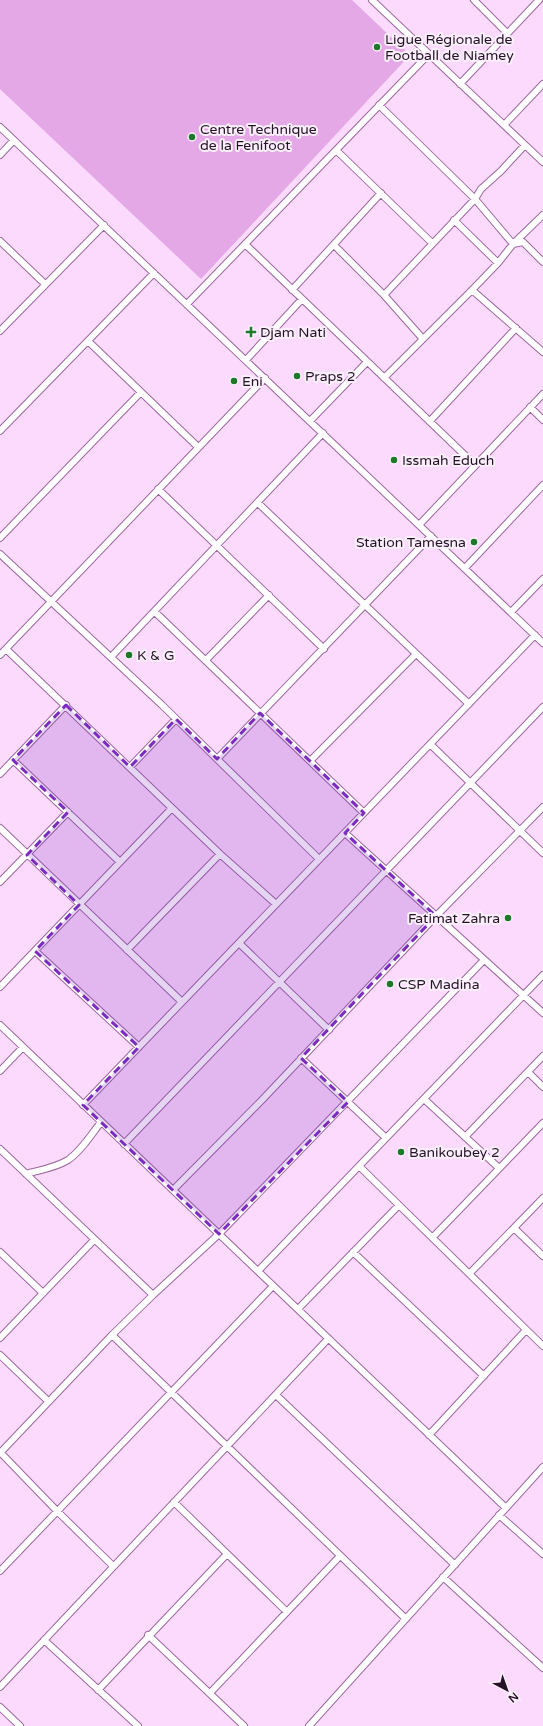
<svg xmlns="http://www.w3.org/2000/svg" width="543" height="1726" viewBox="0 0 543 1726" font-family="'Varela Round',sans-serif">
<style>
.green{fill:#e3a8e5}
.lines{fill:none;stroke-linecap:round;stroke-linejoin:round}
.minor-casing{stroke:#9b689d;stroke-width:8}
.minor{stroke:#fff;stroke-width:6}
.marked{fill:#7b2cbf;fill-opacity:0.2;stroke:#7b2cbf;stroke-width:3;stroke-dasharray:8 5;stroke-linejoin:round}
.poi-dot{fill:#1c7929;stroke:#fbf0fb;stroke-width:1.5}
.labels{text-anchor:middle;stroke-width:4;stroke-linejoin:round;paint-order:stroke}
.poi-label{font-size:14px;fill:#261227;stroke:#fbf0fb;text-anchor:start}
</style>
<rect width="100%" height="100%" fill="#fcdafd"/>
<path class="green" d="M0 0H352L410 55 201 279 0 89Z"/>
<g class="lines">
<g class="minor-casing">
<path id="minor" d="M372 0 543 162
M474 0 507 33
M460 84 539 0
M379 105 475 199 513 244 523 242 543 262
M504 125 543 84
M0 127 543 643
M336 150 432 243
M0 155 14 140
M454 220 498 263
M0 241 45 284
M245 244 475 465
M334 245 384 295 423 339
M292 290 381 193
M472 290 543 352
M384 295 475 199 481 189 501 171 525 145
M187 304 429 54
M0 331 104 225
M88 341 198 447
M246 360 302 299
M384 378 472 290 498 263 513 244 543 215
M530 407 543 420
M310 421 367 362
M430 421 516 328
M0 431 154 273
M158 489 324 649
M258 503 469 704
M419 525 543 394
M0 538 141 392
M0 554 162 705 319 859
M465 568 543 485
M155 612 364 813
M511 612 543 579
M6 649 220 854 276 904
M0 655 265 378
M111 657 323 433
M206 660 269 595
M430 744 543 853
M217 759 431 536
M13 760 120 862
M310 761 416 654
M130 767 176 719
M0 774 66 705
M0 828 182 1002
M345 833 543 1013
M0 882 68 812
M239 943 329 1030
M127 950 220 854
M35 951 139 1047
M0 987 172 808
M0 1025 506 1508
M301 1058 386 1138
M0 1071 23 1047
M528 1072 543 1087
M424 1099 499 1168
M83 1105 535 635
M465 1137 543 1056
M124 1144 543 707
M0 1149 153 1295
M359 1166 543 1346
M26 1174C40 1170 55 1168 68 1160 81 1151 91 1135 101 1122
M173 1190 262 1100 436 916 543 807
M514 1228 543 1256
M433 1237 543 1123
M0 1252 43 1293
M353 1252 484 1376
M258 1271 543 975
M470 1273 543 1198
M298 1309 399 1205
M112 1335 406 1619
M0 1338 94 1240
M0 1355 48 1401
M276 1395 455 1565
M429 1435 526 1330
M0 1452 57 1511 113 1566
M0 1453 112 1335 153 1295 219 1234 484 960
M174 1502 287 1612
M499 1515 543 1554
M0 1571 273 1286
M443 1577 543 1668
M148 1635 244 1726
M44 1640 138 1726
M0 1687 328 1339
M98 1690 227 1554
M210 1693 340 1556
M0 1707 20 1726
M309 1726 543 1467"/>
</g>
<use href="#minor" class="minor"/>
</g>
<path class="marked" d="M66 705 130 767 176 719 217 759 260 713 364 813 345 833 436 916 301 1058 348 1102 219 1234 83 1105 139 1047 35 951 79 905 27 855 68 812 13 760Z"/>
<g class="poi-dot">
<circle cx="377" cy="47" r="4"/>
<circle cx="192" cy="137" r="4"/>
<path d="M249 326h4v4h4v4h-4v4h-4v-4h-4v-4h4z"/>
<circle cx="297" cy="376" r="4"/>
<circle cx="234" cy="381" r="4"/>
<circle cx="394" cy="460" r="4"/>
<circle cx="474" cy="542" r="4"/>
<circle cx="129" cy="655" r="4"/>
<circle cx="508" cy="918" r="4"/>
<circle cx="390" cy="984" r="4"/>
<circle cx="401" cy="1152" r="4"/>
</g>
<g class="labels">
<g class="poi-label">
<text x="385" y="44">Ligue Régionale de<tspan x="385" dy="16">Football de Niamey</tspan></text>
<text x="200" y="134">Centre Technique<tspan x="200" dy="16">de la Fenifoot</tspan></text>
<text x="260" y="337">Djam Nati</text>
<text x="305" y="381">Praps 2</text>
<text x="242" y="386">Eni</text>
<text x="402" y="465">Issmah Educh</text>
<text x="466" y="547" text-anchor="end">Station Tamesna</text>
<text x="137" y="660">K &amp; G</text>
<text x="500" y="923" text-anchor="end">Fatimat Zahra</text>
<text x="398" y="989">CSP Madina</text>
<text x="409" y="1157">Banikoubey 2</text>
</g>
</g>
<g transform="translate(507 1690) rotate(139)" stroke="#fbf0fb" stroke-width="3" paint-order="stroke">
<path d="M0-3L7 15L0 10L-7 15Z" fill="#261227"/>
<text y="-6" font-size="11" font-weight="bold" text-anchor="middle" fill="#261227">N</text>
</g>
</svg>
